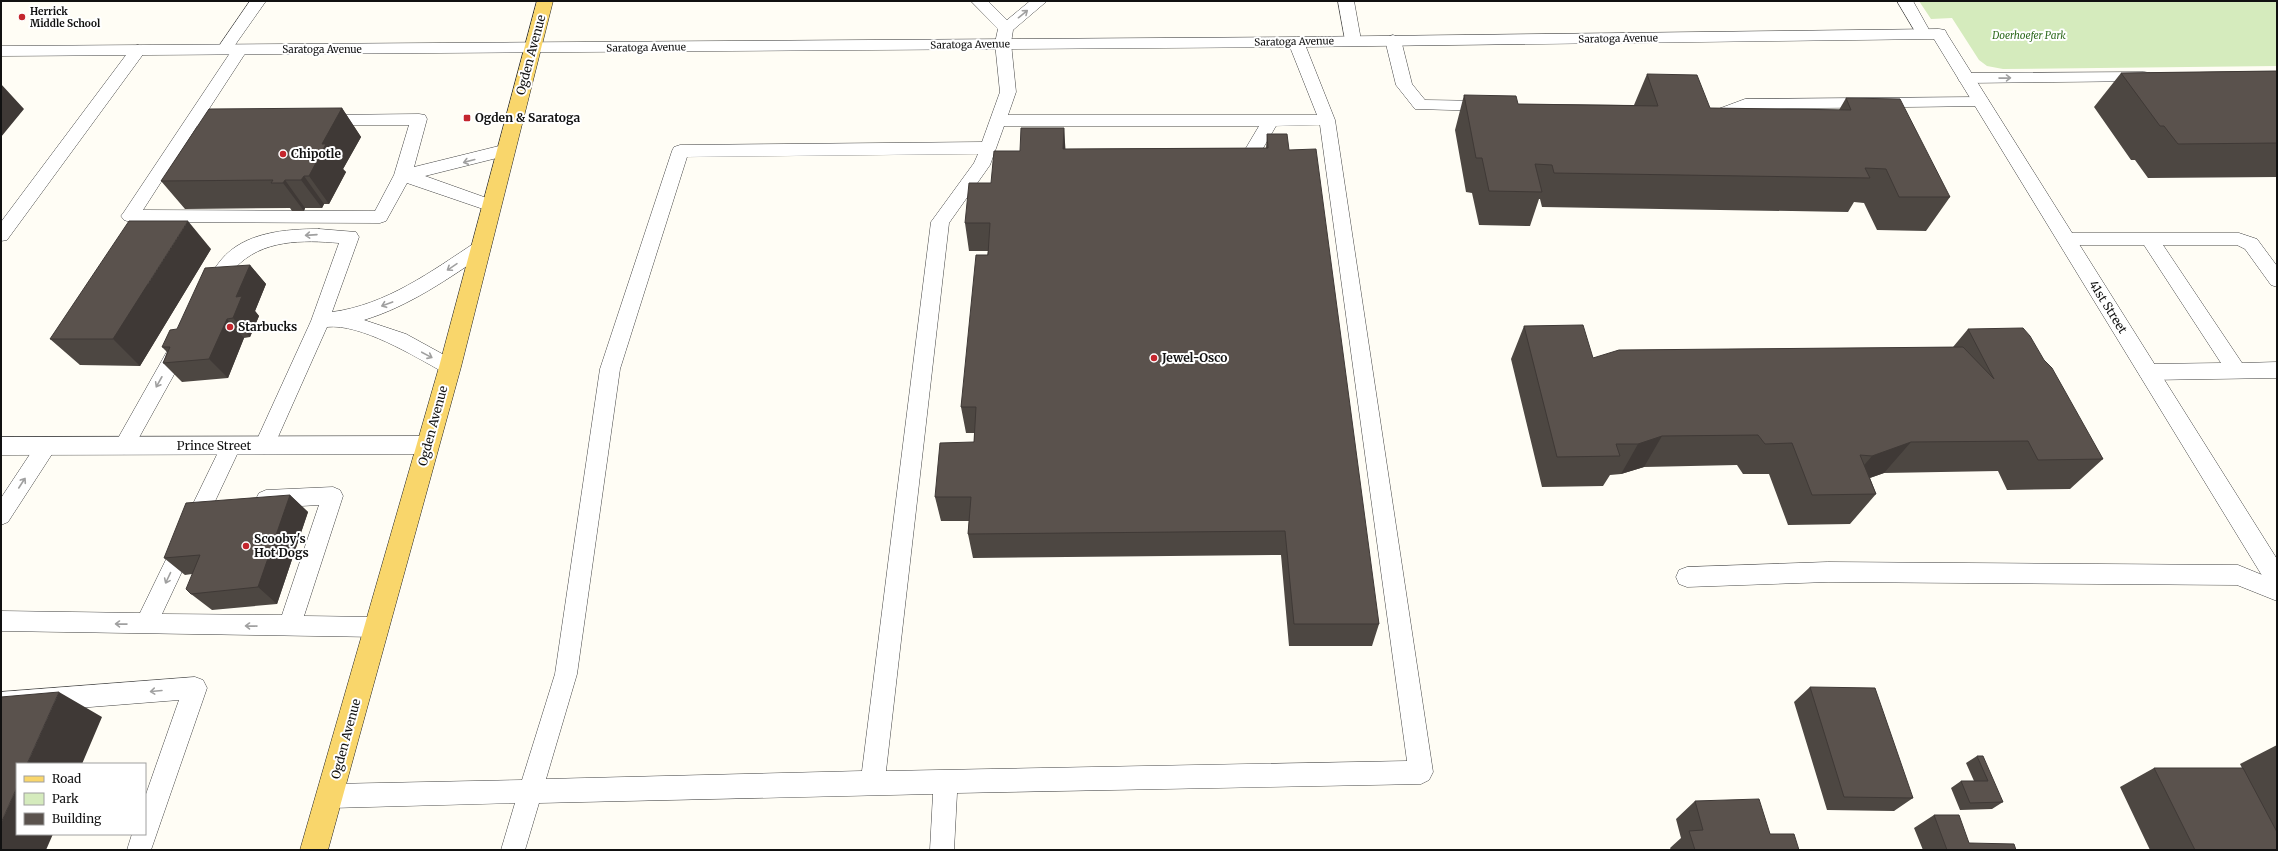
<svg xmlns="http://www.w3.org/2000/svg" width="2278" height="851" viewBox="0 0 2278 851" font-family="Merriweather,serif">
<style>
.green{fill:#d5ebbd}
.lines{fill:none;stroke-linecap:round;stroke-linejoin:round}
.service-casing{stroke:#444;stroke-width:1}
.minor-casing{stroke:#444;stroke-width:1}
.primary-casing{stroke:#222;stroke-width:1}
.service{fill:#fff;fill-rule:evenodd}
.minor{fill:#fff;fill-rule:evenodd}
.primary{fill:#f9d66b;fill-rule:evenodd}
.wall{fill:#4d4742}
.shaded-wall{fill:#3f3936}
.building{fill:#5a524d;stroke:#3f3936}
.oneway{stroke:#a0a0a0}
.poi-dot{fill:#c4262e;stroke:#fff;stroke-width:1.5}
.labels{text-anchor:middle;stroke-width:4;stroke-linejoin:round;paint-order:stroke}
.far-poi-label{font-size:10px;font-weight:bold;fill:#111;stroke:#fff;text-anchor:start}
.far-park-label{font-size:10px;font-style:italic;fill:#2f6b1f;stroke:#fff}
.far-street-label{font-size:10px;fill:#111;stroke:#fff}
.street-label{font-size:12px;fill:#111;stroke:#fff}
.poi-label{font-size:12px;font-weight:bold;fill:#111;stroke:#fff;text-anchor:start}
</style>
<rect width="100%" height="100%" fill="#fffdf5"/>
<path class="green" d="M1919 1H2277V66L2003 69 1987 66 1979 60 1952 18 1931 19Z"/>
<g class="lines">
<g class="service-casing">
<path id="service" d="M250 1H266L235 45 246 46 248 49 205 115 233 116 235 120 233 124 197 126 143 210 375 211 394 175 409 125H323L317 124 315 120 317 116 323 115 419 114 425 115 427 119 414 167 507 144 513 146 515 150 513 154 425 176 498 202 501 206 498 210 492 212 486 210 407 183 386 221 380 223 130 222 124 220 121 216 124 212 230 53 219 52 217 49Z
M971 1H988L1007 20 1030 1H1047L1013 30 1011 43 1016 92 1008 115H1317L1288 42 1291 39H1301L1304 42 1335 120 1433 772 1429 780 1421 784 957 793 954 850H930L933 794 539 803 525 850H501L515 803 331 808 322 804 319 796 322 788 331 784 522 780 555 674 600 369 672 151 674 147 680 145 982 142 1000 92 995 43 998 29ZM1320 125 1407 761 886 771 949 223 990 165 1004 126H1259L1243 153 1227 157 1225 161 1227 165 1233 167 1255 162 1276 126ZM978 154 974 163 931 222 862 771 546 779 577 674 620 369 687 157Z
M1338 1H1354L1361 40 1358 43H1348L1345 40Z
M1897 1H1913L1932 35 1929 38H1919Z
M1393 35 1398 37 1401 40 1412 84 1425 100 1488 101 1494 102 1496 106 1494 110 1488 111 1415 109 1396 85 1385 40 1388 37Z
M138 45 144 47 146 50 144 53 7 240 1 241V222L132 47Z
M2144 72 2150 73 2152 77 2150 81 1966 83 1960 82 1958 78 1960 74 1966 73Z
M1981 97 1987 98 1989 102 1987 106 1747 109 1708 124 1702 123 1700 119 1702 115 1745 99Z
M319 229 356 232 359 237 332 312C386 305 432 271 476 242L482 241 488 242 491 247 488 252C449 278 410 306 364 320L406 334 457 362 460 367 457 372 450 375 443 372C414 356 360 323 327 327L274 446 271 452 264 454 257 452 254 446 311 321 339 243C303 240 262 239 235 268 229 275 225 285 220 294L213 296 206 294 204 289C209 279 214 268 221 260 244 232 286 229 319 229Z
M2066 233H2239L2257 239 2277 266V287L2271 285 2245 249 2237 245H2163L2242 363 2277 362V378L2148 380 2141 377 2138 372 2141 367 2148 364 2221 363 2144 245H2066L2060 244 2057 239 2060 234Z
M181 337 188 339 191 344 131 452 124 454 117 452 114 446 117 440 174 339Z
M47 437 54 439 57 445 54 451 8 522 1 525V498L40 439Z
M231 438 238 440 241 446 162 614 282 615 319 505 266 508 259 505 256 499 259 493 266 490 333 487 340 490 343 496 304 616 378 617 386 620 389 627 386 634 378 637 1 631V611L140 613 224 440Z
M1828 562 2238 565 2277 581V601L2237 585 1828 582 1687 587 1679 584 1676 577 1679 570 1687 567Z
M195 677 203 680 207 688 151 850H127L132 834H145V797L179 700 1 714V692Z"/>
</g>
<g class="minor-casing">
<path id="minor" d="M1939 29 1945 30 1947 34 2277 559V591L2269 587 1934 39 1296 47 1 56V46L1296 37Z
M428 436 436 439 439 445 436 451 428 454 1 455V437Z"/>
</g>
<g class="primary-casing">
<path id="primary" d="M537 1H553L461 367 328 850H300L439 367Z"/>
</g>
<use href="#service" class="service"/>
<use href="#minor" class="minor"/>
<use href="#primary" class="primary"/>
</g>
<path class="wall" d="M2277 71V177L2148 178 2135 160H2131L2094 107 2121 73Z
M1647 74 1710 108 1839 110 1846 98 1950 197 1926 231 1877 230 1864 203 1854 202 1848 212 1542 207 1540 199H1539L1530 226 1479 225 1472 193 1466 192 1455 130 1464 95 1518 104 1634 105Z
M342 108 361 137 343 169 346 172 329 204H324L322 208H305L304 211H292L290 208 185 209 161 181Z
M1064 128 1065 149 1266 148 1267 134 1289 150 1379 624 1372 646H1289L1281 555 973 558 968 534 969 521H941L935 497 974 442V433H966L961 407 988 251H969L965 223 991 183Z
M211 249 140 366 80 365 50 339Z
M250 265 266 284 255 311 259 316 250 337 244 338 228 378 182 382 163 363 167 352 162 347Z
M1524 326 1593 358 1953 347 1968 329 2044 360 2103 459 2070 489 2007 490 1998 471 1884 473 1870 478 1876 494 1850 524 1788 525 1769 474H1743L1737 465 1644 467 1621 474 1610 475 1603 486 1542 487 1511 359Z
M290 495 308 512 277 604 212 610 191 594 192 574 185 575 164 558Z
M1810 687 1913 798 1894 811 1827 810 1794 702Z
M2277 745V850H2150L2120 787 2154 768H2242L2240 764Z
M1977 756 2003 802 1992 809 1960 810 1951 788 1961 781H1974L1966 763Z
M1695 801 1770 834 1799 850H1671L1670 848 1681 838 1676 819Z
M1934 815 1969 843 2016 850H1923L1914 828Z"/>
<path class="shaded-wall" d="M1 84 24 109 1 137Z
M342 108 361 137 343 169 346 172 329 204 309 176 322 144Z
M1064 128 1066 157 1063 149Z
M304 176 324 204 322 208 301 180Z
M285 180 305 208 304 211 283 183Z
M188 221 211 249 140 366 113 339Z
M250 265 266 284 255 311 259 316 250 337 233 318 236 297Z
M227 319 244 338 228 378 209 359Z
M1662 436 1644 467 1621 474 1638 444Z
M1911 442 1884 473 1846 486 1872 456Z
M290 495 308 512 277 604 258 587Z
M59 692 102 717 82 764H27Z
M17 787V834H53L46 850H1V823Z"/>
<path class="building" d="M2277 71V143L2178 144 2164 126H2160L2121 73Z
M1647 74 1697 75 1710 108 1851 110 1846 98 1900 99 1950 197H1899L1886 169 1865 168 1870 178 1554 173 1552 165 1535 164 1542 192 1489 191 1482 158H1476L1464 95 1516 96 1518 104 1658 106Z
M342 108 322 144H326L309 176H304L301 180H285L283 183H271L273 180 161 181 209 109Z
M1021 128H1064L1063 149 1268 148 1267 134H1287L1289 150 1316 149 1379 624H1294L1285 531 968 534 971 497H935L940 443 974 442 976 407H961L976 255H988L990 223H965L969 183H991L994 151H1020Z
M129 221H188L113 339H50Z
M250 265 236 297 242 296 233 318 227 319 209 359 163 363 170 347H162L170 330 177 329 205 268Z
M1583 325 1593 358 1619 350 1963 347 1994 379 1968 329 2023 328 2030 336 2044 360 2052 368 2103 459 2038 460 2028 441 1911 442 1872 456 1860 455 1876 494 1812 495 1792 443 1765 444 1758 435 1662 436 1638 444H1616L1620 456 1557 457 1524 326Z
M290 495 258 587 191 594 186 589 200 555 164 558 186 503Z
M1810 687 1875 688 1913 798 1844 797Z
M59 692 27 764H17V787L1 823V697Z
M1977 756H1983L2003 802 1970 803 1961 781H1988Z
M2154 768H2243L2277 832V850H2195Z
M1759 799 1770 834H1794L1799 850H1695L1689 831 1703 830 1695 801Z
M1934 815H1959L1969 843 2014 844 2016 850H1947Z"/>
<defs><path id="oneway-shaft" d="M-6 0H5M1.5-3L5.5 0L1.5 3" fill="none" stroke-width="1.6" stroke-linecap="round" stroke-linejoin="round"/></defs>
<g class="oneway">
<use href="#oneway-shaft" transform="translate(1023 14) rotate(-39)"/>
<use href="#oneway-shaft" transform="translate(2005 78) rotate(-1)"/>
<use href="#oneway-shaft" transform="translate(469 161) rotate(165)"/>
<use href="#oneway-shaft" transform="translate(311 235) rotate(176)"/>
<use href="#oneway-shaft" transform="translate(452 267) rotate(146)"/>
<use href="#oneway-shaft" transform="translate(387 304) rotate(160)"/>
<use href="#oneway-shaft" transform="translate(427 355) rotate(28)"/>
<use href="#oneway-shaft" transform="translate(159 382) rotate(119)"/>
<use href="#oneway-shaft" transform="translate(22 483) rotate(-57)"/>
<use href="#oneway-shaft" transform="translate(168 578) rotate(115)"/>
<use href="#oneway-shaft" transform="translate(121 624) rotate(-179)"/>
<use href="#oneway-shaft" transform="translate(251 626) rotate(-179)"/>
<use href="#oneway-shaft" transform="translate(156 691) rotate(175)"/>
</g>
<g class="poi-dot">
<circle cx="22" cy="17" r="4"/>
<rect x="463" y="114" width="8" height="8" rx="2"/>
<circle cx="283" cy="154" r="4"/>
<circle cx="230" cy="327" r="4"/>
<circle cx="1154" cy="358" r="4"/>
<circle cx="246" cy="546" r="4"/>
</g>
<g class="labels">
<g class="far-poi-label">
<text x="30" y="15">Herrick<tspan x="30" dy="12">Middle School</tspan></text>
</g>
<g class="far-park-label">
<text x="2029" y="39">Doerhoefer Park</text>
</g>
<g class="far-street-label">
<text transform="translate(1618 38) rotate(-1)" y="4">Saratoga Avenue</text>
<text transform="translate(1294 41) rotate(-1)" y="4">Saratoga Avenue</text>
<text transform="translate(970 44) rotate(-1)" y="4">Saratoga Avenue</text>
<text transform="translate(646 47) rotate(-1)" y="4">Saratoga Avenue</text>
<text x="322" y="53">Saratoga Avenue</text>
</g>
<g class="street-label">
<text transform="translate(531 55) rotate(-75)" y="4">Ogden Avenue</text>
<text transform="translate(2108 307) rotate(58)" y="4">41st Street</text>
<text transform="translate(433 426) rotate(-75)" y="4">Ogden Avenue</text>
<text x="214" y="450">Prince Street</text>
<text transform="translate(346 739) rotate(-75)" y="4">Ogden Avenue</text>
</g>
<g class="poi-label">
<text x="475" y="122">Ogden &amp; Saratoga</text>
<text x="291" y="158">Chipotle</text>
<text x="238" y="331">Starbucks</text>
<text x="1162" y="362">Jewel-Osco</text>
<text x="254" y="543">Scooby's<tspan x="254" dy="14">Hot Dogs</tspan></text>
</g>
</g>
<rect width="2278" height="851" fill="none" stroke="#111111" stroke-width="4"/>
<rect x="16" y="763" width="130" height="72" fill="#ffffff" stroke="#a0a0a0"/>
<rect x="24" y="776" width="20" height="6" fill="#f9d66b" stroke="#a0a0a0"/>
<text x="52" y="783" font-size="12" fill="#111111">Road</text>
<rect x="24" y="793" width="20" height="12" fill="#d5ebbd" stroke="#a0a0a0"/>
<text x="52" y="803" font-size="12" fill="#111111">Park</text>
<rect x="24" y="813" width="20" height="12" fill="#5a524d" stroke="#a0a0a0"/>
<text x="52" y="823" font-size="12" fill="#111111">Building</text>
</svg>
